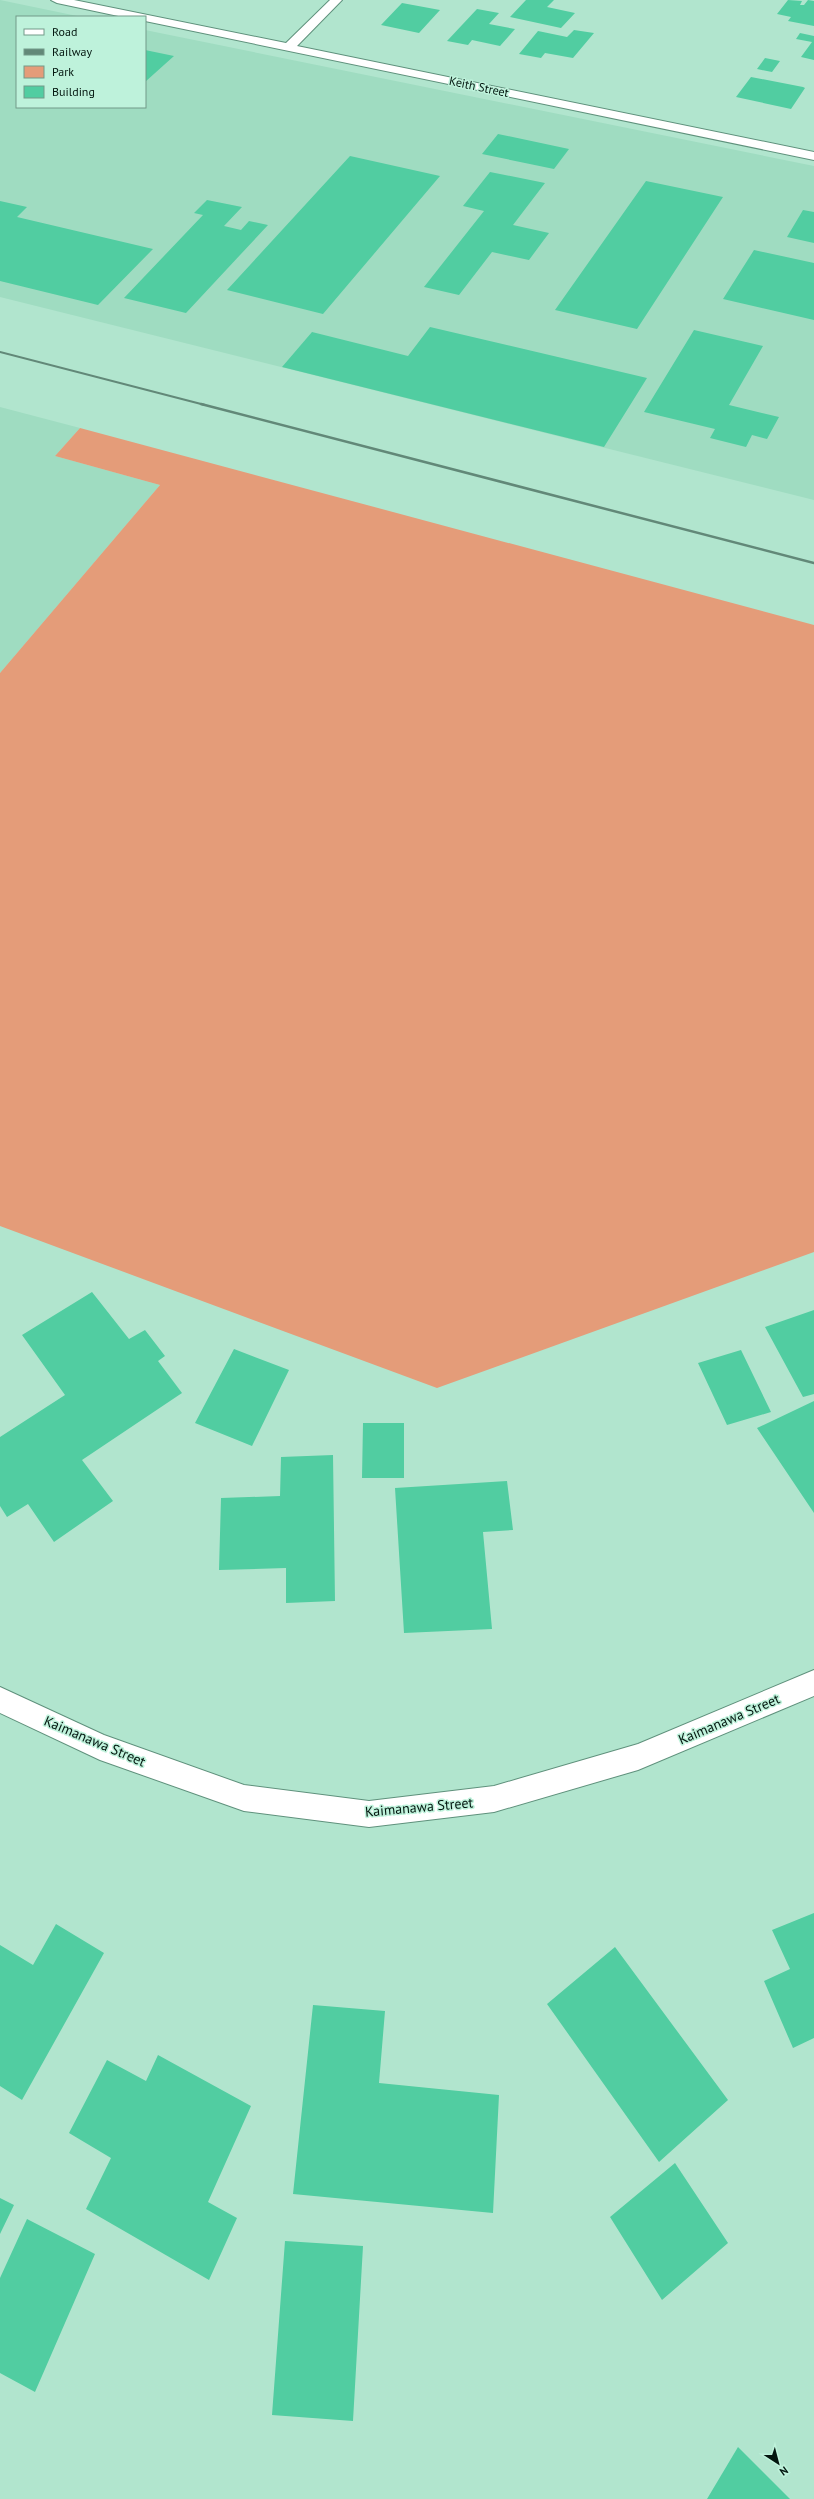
<svg xmlns="http://www.w3.org/2000/svg" width="814" height="2499" viewBox="0 0 814 2499" font-family="'PT Sans',sans-serif">
<style>
.built{fill:#9fdcc1}
.green{fill:#e49c79}
.building{fill:#51cda1}
.lines{fill:none;stroke-linecap:round;stroke-linejoin:round}
.minor-casing{stroke:#5f917c;stroke-width:2}
.minor{fill:#fff;fill-rule:evenodd}
.rail-far1{stroke:#628878;stroke-width:2}
.rail{stroke:#628878;stroke-width:2.5}
.labels{text-anchor:middle;stroke-width:3;stroke-linejoin:round;paint-order:stroke}
.far-street-label{font-size:12px;fill:#03160f;stroke:#bef2db}
.street-label{font-size:14px;fill:#03160f;stroke:#bef2db}
</style>
<rect width="100%" height="100%" fill="#b1e5ce"/>
<path class="built" d="M0 0 82 17H17V107H145V30L814 166V500L0 297Z
M0 407 80 428 55 456 160 485 0 673Z"/>
<path class="green" d="M80 428 814 625V1252L437 1388 0 1226V673L160 485 55 456Z"/>
<path class="building" d="M526 0H554L547 7 575 13 561 28 510 17Z
M788 0 802 1 800 5H804L808 0 814 1V26L788 21 791 17 777 14Z
M402 3 440 10 419 33 381 25Z
M477 9 499 13 489 24 515 29 500 46 472 40 468 45 447 41Z
M574 30 594 33 573 58 545 53 541 58 519 54 538 31 567 37Z
M800 33 814 36V60L801 57 812 42 796 39Z
M145 50 174 56 145 82Z
M765 58 780 61 772 72 757 69Z
M751 77 803 87 805 88 791 109 736 97Z
M498 134 569 149 554 169 482 154Z
M350 156 440 176 323 314 227 290Z
M490 172 545 183 513 225 549 233 529 260 492 252 459 295 424 287 484 211 463 206Z
M646 181 723 197 637 329 555 310Z
M207 200 242 207 224 226 241 230 249 221 268 225 186 313 124 298 203 215 194 213Z
M0 201 27 207 17 217 153 249 98 305 0 281Z
M803 210 814 212V243L787 237Z
M754 250 814 263V320L723 299Z
M430 327 647 378 604 447 282 367 312 332 408 356Z
M694 330 763 346 729 405 779 417 767 439 752 435 746 447 710 438 715 429 644 412Z
M92 1292 129 1339 145 1330 165 1356 158 1361 182 1393 82 1460 113 1501 54 1542 28 1504 7 1517 0 1506V1437L65 1395 22 1335Z
M814 1310V1394L803 1397 765 1327Z
M234 1349 289 1370 252 1446 195 1423Z
M741 1350 771 1412 727 1425 698 1363Z
M814 1401V1513L757 1428Z
M363 1423H404V1478H362Z
M333 1455 335 1601 286 1603V1568L219 1570 221 1498 280 1496 281 1457Z
M507 1481 513 1530 483 1532 492 1629 404 1633 395 1488Z
M814 1913V2038L793 2048 764 1981 790 1969 772 1930Z
M56 1924 104 1953 22 2100 0 2086V1945L33 1965Z
M615 1947 728 2100 659 2162 547 2004Z
M313 2005 385 2011 379 2083 499 2095 493 2213 293 2194Z
M158 2055 251 2106 208 2202 237 2218 209 2280 86 2209 111 2158 69 2133 107 2060 146 2081Z
M675 2163 728 2243 662 2300 610 2217Z
M0 2198 14 2205 0 2234Z
M27 2219 95 2254 35 2392 0 2373V2278Z
M285 2241 363 2246 353 2421 272 2415Z
M738 2447 790 2499H707Z"/>
<g class="lines">
<g class="minor-casing">
<path id="minor" d="M51 0H74L286 43 330 0H342L297 46 814 152V160L145 21V17H123L57 3Z
M814 1670V1696L638 1770 494 1812 369 1827 244 1811 100 1760 0 1713V1687L104 1735 244 1785 369 1801 494 1786 638 1744Z"/>
</g>
<use href="#minor" class="minor"/>
<path class="rail-far1" d="M0 352 205 405"/>
<path class="rail" d="M201 404 814 563"/>
</g>
<g class="labels">
<g class="far-street-label">
<text transform="translate(479 87) rotate(12)" y="4">Keith Street</text>
</g>
<g class="street-label">
<text transform="translate(729 1719) rotate(-23)" y="5">Kaimanawa Street</text>
<text transform="translate(95 1741) rotate(23)" y="5">Kaimanawa Street</text>
<text transform="translate(419 1807) rotate(-5)" y="5">Kaimanawa Street</text>
</g>
</g>
<rect x="16" y="16" width="130" height="92" fill="#bef2db" stroke="#739a89"/>
<rect x="24" y="29" width="20" height="6" fill="#ffffff" stroke="#739a89"/>
<text x="52" y="36" font-size="12" fill="#03160f">Road</text>
<rect x="24" y="49" width="20" height="6" fill="#628878" stroke="#739a89"/>
<text x="52" y="56" font-size="12" fill="#03160f">Railway</text>
<rect x="24" y="66" width="20" height="12" fill="#e49c79" stroke="#739a89"/>
<text x="52" y="76" font-size="12" fill="#03160f">Park</text>
<rect x="24" y="86" width="20" height="12" fill="#51cda1" stroke="#739a89"/>
<text x="52" y="96" font-size="12" fill="#03160f">Building</text>
<g transform="translate(778 2463) rotate(144)" stroke="#bef2db" stroke-width="3" paint-order="stroke">
<path d="M0-3L7 15L0 10L-7 15Z" fill="#03160f"/>
<text y="-6" font-size="11" font-weight="bold" text-anchor="middle" fill="#03160f">N</text>
</g>
</svg>
